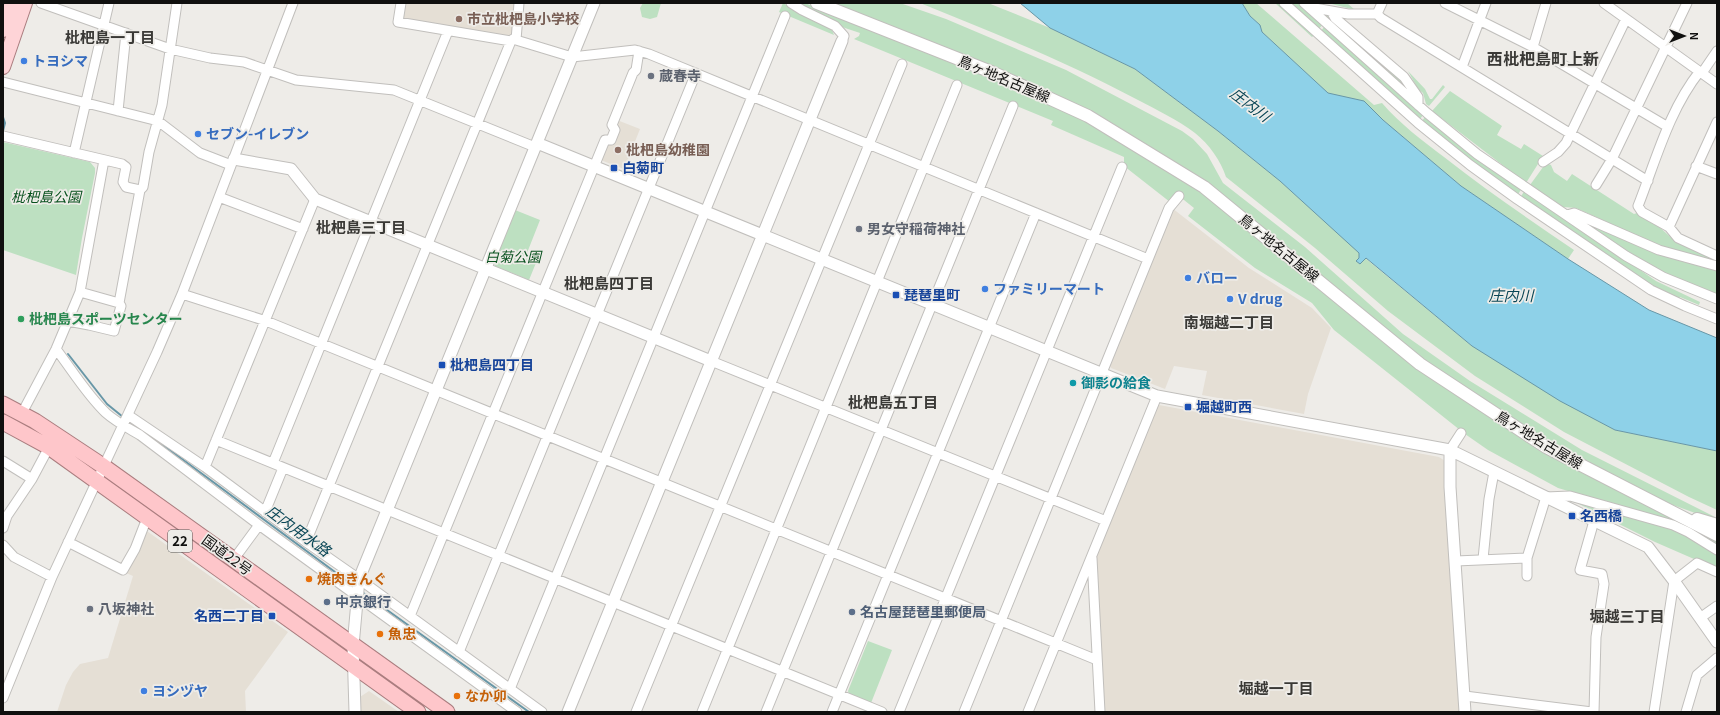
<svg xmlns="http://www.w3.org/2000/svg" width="1720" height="715" viewBox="0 0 1720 715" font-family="Georgia,'Noto Sans JP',serif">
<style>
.built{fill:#e5dfd5}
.green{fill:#bde0c1}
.water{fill:#8ed1e8;stroke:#6897a7}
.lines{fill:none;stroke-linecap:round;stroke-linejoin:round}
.stream{stroke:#6897a7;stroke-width:2}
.minor-casing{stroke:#c1bfbc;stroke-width:11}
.tertiary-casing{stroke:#c1bfbc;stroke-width:13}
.secondary-casing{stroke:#c1bfbc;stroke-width:14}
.primary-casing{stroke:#aa7d7f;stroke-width:16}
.trunk-casing{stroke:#aa7d7f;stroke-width:17}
.minor{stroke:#fff;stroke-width:9}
.tertiary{stroke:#fff;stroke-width:11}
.secondary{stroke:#fff;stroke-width:12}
.primary{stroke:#fed4d7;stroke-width:14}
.trunk{stroke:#fec6ca;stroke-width:15}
.education-dot{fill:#8d6e63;stroke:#eeece8;stroke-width:1.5}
.shop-dot{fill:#3f7fe0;stroke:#eeece8;stroke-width:1.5}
.worship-dot{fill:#6b7280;stroke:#eeece8;stroke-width:1.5}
.transit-dot{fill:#1a4fb4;stroke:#eeece8;stroke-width:1.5}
.leisure-dot{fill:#2e9e5b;stroke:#eeece8;stroke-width:1.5}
.culture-dot{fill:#0f9aa8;stroke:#eeece8;stroke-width:1.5}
.food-dot{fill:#e8710a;stroke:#eeece8;stroke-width:1.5}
.service-dot{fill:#5c6f8a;stroke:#eeece8;stroke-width:1.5}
.labels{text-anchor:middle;stroke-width:3.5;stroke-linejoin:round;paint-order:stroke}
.shield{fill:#eeece8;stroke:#535250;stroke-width:1}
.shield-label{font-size:13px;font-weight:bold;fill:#10100f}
.education-label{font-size:14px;font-weight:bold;fill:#785e54;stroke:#eeece8;text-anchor:start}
.shop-label{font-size:14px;font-weight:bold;fill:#366cbe;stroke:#eeece8;text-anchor:start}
.worship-label{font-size:14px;font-weight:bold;fill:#5b616d;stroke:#eeece8;text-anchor:start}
.street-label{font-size:14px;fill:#10100f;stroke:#eeece8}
.transit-label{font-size:14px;font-weight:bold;fill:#164399;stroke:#eeece8;text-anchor:start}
.park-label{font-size:14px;font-style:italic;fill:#08511e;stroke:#eeece8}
.leisure-label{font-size:14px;font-weight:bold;fill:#27864d;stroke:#eeece8;text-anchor:start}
.culture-label{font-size:14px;font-weight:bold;fill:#0d838f;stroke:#eeece8;text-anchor:start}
.food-label{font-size:14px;font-weight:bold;fill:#c56008;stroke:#eeece8;text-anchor:start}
.service-label{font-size:14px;font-weight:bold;fill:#4e5e75;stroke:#eeece8;text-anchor:start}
.neighbourhood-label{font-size:15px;font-weight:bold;fill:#3a3936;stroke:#eeece8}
.water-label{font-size:15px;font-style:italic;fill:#094656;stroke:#eeece8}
.quarter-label{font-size:16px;font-weight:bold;fill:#3a3936;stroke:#eeece8}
</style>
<rect width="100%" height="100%" fill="#eeece8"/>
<path class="built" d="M405 3H517L514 37 404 20 402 18Z
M617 120 640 129 624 169 603 161 601 158Z
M1172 208 1249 268 1312 308 1331 328 1308 394 1304 414 1202 395 1207 371 1174 366 1165 389 1111 368 1110 366Z
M1159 405 1439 457 1445 461 1460 712H1104L1095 557 1157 407Z
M144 529 288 632 245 691 246 712H57L66 685 73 672 80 664 108 658 133 576 126 573Z
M369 691 399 712H361L360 697Z"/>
<path class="green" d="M643 3H661L657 17 650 19 642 17 640 8Z
M783 3 832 30 834 35 779 12Z
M797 3H805L993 79 1083 118 1201 192 1389 345 1677 519 1676 523 1558 488 1488 450 1465 434 1334 330 1312 303 1255 268 1188 216 1194 208 1179 196 1170 202 1124 166V157L1051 125 1053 121 854 39 859 36 860 33 845 28Z
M827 3H900L946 19 1066 70 1182 131 1193 139 1207 154 1223 183 1305 247 1403 334 1470 381 1582 450 1717 518V521L1643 494 1548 443 1427 364 1170 159Z
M920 3H988L1050 28 1135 69 1218 131 1280 181 1360 253V264L1365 258 1472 346 1615 430 1717 451V510L1689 497 1564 432 1475 376 1388 311 1315 248 1226 177C1221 161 1209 144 1195 133 1178 120 1157 110 1138 100 1067 62 994 33 920 3Z
M1242 3H1256L1374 105 1382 103C1400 124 1423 141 1444 157 1486 190 1530 220 1574 250L1568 259 1461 186 1383 120 1364 101 1328 94 1262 32 1260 25 1250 16Z
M1275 3H1281L1315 34 1312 37Z
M1288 3H1299L1323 24 1318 30Z
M1328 3H1347L1355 10Z
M1326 13 1403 80 1411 94 1323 14Z
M1325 26 1424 114 1419 120 1320 32Z
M1408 71 1425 89 1430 99H1432L1443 85 1445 87 1429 106 1426 104 1423 93 1418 89Z
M1450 91 1502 126 1497 135 1521 149 1524 144 1543 156 1526 183 1432 111Z
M1426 116 1522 188 1517 196 1421 122Z
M3 142 90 162 95 168V173L82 238 76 275 3 250Z
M1546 163 1551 165 1554 172 1567 181 1572 174 1634 214 1637 213 1657 225 1675 241 1717 260V262L1662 247 1576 208 1563 207 1530 185Z
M1525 190 1656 281 1700 302 1699 305 1680 297 1678 301 1652 288 1520 198Z
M515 210 540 220 527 253 538 258 529 280 495 266 494 263Z
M1579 218 1717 270V295C1694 286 1671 276 1649 265 1625 251 1602 234 1579 218Z
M1583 503 1688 532 1694 522 1717 528V572L1697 563 1694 559 1655 542 1579 504Z
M868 641 892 650 871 703 849 694 848 691Z"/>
<path class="water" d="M1020 3H1242L1250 16 1260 25 1262 32 1328 93 1364 101 1383 120 1461 186 1568 259 1649 310 1717 338V451L1615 430 1560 401 1472 346 1366 258 1360 264 1356 261 1359 258V253L1280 181 1218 131 1135 69 1050 28Z"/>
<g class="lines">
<path class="stream" d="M3 117 5 123 3 131
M68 354 107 404 123 417
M140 428 354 586
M362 592 529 712"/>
<g class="minor-casing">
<path id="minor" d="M41 3 170 49 210 58 244 62 296 80 394 90 535 147
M401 3 398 22 511 41
M791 3 802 10 835 26 844 36 842 41
M1284 3 1418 123 1470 165 1517 199 1651 290 1685 306 1717 319
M1304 3 1427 113 1477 154 1626 256 1663 277 1717 299
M1445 3 1533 47 1668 127
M1604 3 1717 84
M1309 7 1348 14H1377L1381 18 1648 181
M1331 11 1335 18 1404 77 1418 97V105
M1377 14 1382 3
M516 40 572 57 635 50 649 54 1148 259
M1533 47 1546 3
M1462 67 1486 3
M1700 71C1669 110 1656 160 1638 206L1642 212 1669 227 1678 238 1717 256
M1702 73 1717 51
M3 82 158 121 200 153 231 165
M118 111 126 33
M3 136 122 164 126 167 123 182 126 187 140 190
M74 153 109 3
M1543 162 1558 152 1566 143 1626 19
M1696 166 1717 174
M1596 185 1612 159 1687 3
M219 197 303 229
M1567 215 1574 213 1659 250 1717 266
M1669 227 1717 122
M80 292 119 303 140 190 143 187 149 152 162 105 177 3
M182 294 266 321 1097 660
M68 321 89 325 114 331 121 306 119 303
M56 349C72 370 87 395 106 413 116 422 128 428 140 435L259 525 517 712
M711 361 1106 521
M22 413 56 349 80 292 104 160
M128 415 205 467 306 542 359 579 542 712
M216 440 882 712
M1450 450 1461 433
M3 461 32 479
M273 463 448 31
M205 467 315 199
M265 512 283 468
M1594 521 1580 570 1602 574 1604 584 1596 637 1594 712
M3 528 7 516 32 479 49 447
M68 542 123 570 135 549 147 518
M306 542 511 41 513 39 516 40 519 3
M3 545 14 557 52 577
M1092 558 1100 712
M234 559 259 525
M1483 559 1489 499 1494 472
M1456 561 1527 558
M1527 576V558L1546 497 1570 496 1673 525 1688 532 1717 550
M410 616 605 140H611L615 130 612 125 633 73 636 70 639 51
M1700 618 1717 606
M459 652 696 73
M510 689 785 16
M1465 696 1592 712
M3 698 52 577 157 352 182 294 293 3
M636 712 902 64
M702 712 957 85
M766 712 1013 106
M832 712 1036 213
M899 712 1122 167
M964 712 1169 208 1179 196
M1028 712 1157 396
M1654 712 1674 581 1697 563 1717 572
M1686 712 1697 675 1717 658"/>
</g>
<g class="tertiary-casing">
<path id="tertiary" d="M537 143 1157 396 1450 450 1648 547 1674 581 1717 642
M234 159 291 169 315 199 711 361
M1450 450V487L1465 712
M355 712 353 646 359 579 594 3
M568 712 842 41"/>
</g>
<g class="secondary-casing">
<path id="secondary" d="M817 3 994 73 1088 116 1204 187 1420 364 1546 447 1717 535
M1697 519 1717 525"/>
</g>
<g class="primary-casing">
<path id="primary" d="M3 30 12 3
M3 67 25 3"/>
</g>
<g class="trunk-casing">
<path id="trunk" d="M3 404 35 421 103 466 447 712
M3 422 49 447 418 712"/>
</g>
<use href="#minor" class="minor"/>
<use href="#tertiary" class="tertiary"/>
<use href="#secondary" class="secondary"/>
<use href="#primary" class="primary"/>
<use href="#trunk" class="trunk"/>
</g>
<g class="education-dot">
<circle cx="459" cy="19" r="4"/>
<circle cx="618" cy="150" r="4"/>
</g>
<g class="shop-dot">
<circle cx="24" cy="61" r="4"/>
<circle cx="198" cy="134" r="4"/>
<circle cx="1188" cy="278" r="4"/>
<circle cx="985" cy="289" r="4"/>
<circle cx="1230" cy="299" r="4"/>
<circle cx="144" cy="691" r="4"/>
</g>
<g class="worship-dot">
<circle cx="651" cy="76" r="4"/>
<circle cx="859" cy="229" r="4"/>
<circle cx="90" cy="609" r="4"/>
</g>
<g class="transit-dot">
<rect x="610" y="164" width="8" height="8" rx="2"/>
<rect x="892" y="291" width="8" height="8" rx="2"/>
<rect x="438" y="361" width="8" height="8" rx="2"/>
<rect x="1184" y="403" width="8" height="8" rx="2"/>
<rect x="1568" y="512" width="8" height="8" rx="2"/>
<rect x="268" y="612" width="8" height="8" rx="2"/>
</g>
<circle class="leisure-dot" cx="21" cy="319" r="4"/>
<circle class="culture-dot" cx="1073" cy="383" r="4"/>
<g class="food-dot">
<circle cx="309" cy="579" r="4"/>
<circle cx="380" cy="634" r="4"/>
<circle cx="457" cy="696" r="4"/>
</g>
<g class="service-dot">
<circle cx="327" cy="602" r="4"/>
<circle cx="852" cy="612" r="4"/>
</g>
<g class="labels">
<rect class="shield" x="168" y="530" width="24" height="22" rx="3"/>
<g class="shield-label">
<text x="180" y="546">22</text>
</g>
<g class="education-label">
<text x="467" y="24">市立枇杷島小学校</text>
<text x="626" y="155">枇杷島幼稚園</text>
</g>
<g class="shop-label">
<text x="32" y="66">トヨシマ</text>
<text x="206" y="139">セブン-イレブン</text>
<text x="1196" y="283">バロー</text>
<text x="993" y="294">ファミリーマート</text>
<text x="1238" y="304">V drug</text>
<text x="152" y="696">ヨシヅヤ</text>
</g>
<g class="worship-label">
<text x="659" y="81">蔵春寺</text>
<text x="867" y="234">男女守稲荷神社</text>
<text x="98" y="614">八坂神社</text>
</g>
<g class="street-label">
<text transform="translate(1004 79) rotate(23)" y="5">鳥ヶ地名古屋線</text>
<text transform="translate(1279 248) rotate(39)" y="5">鳥ヶ地名古屋線</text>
<text transform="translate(1539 440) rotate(31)" y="5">鳥ヶ地名古屋線</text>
<text transform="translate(227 555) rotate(36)" y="5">国道22号</text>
</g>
<g class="transit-label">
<text x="622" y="173">白菊町</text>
<text x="904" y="300">琵琶里町</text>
<text x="450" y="370">枇杷島四丁目</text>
<text x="1196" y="412">堀越町西</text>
<text x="1580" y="521">名西橋</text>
<text x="264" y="621" text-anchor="end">名西二丁目</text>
</g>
<g class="park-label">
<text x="46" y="202">枇杷島公園</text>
<text x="513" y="262">白菊公園</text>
</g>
<g class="leisure-label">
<text x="29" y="324">枇杷島スポーツセンター</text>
</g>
<g class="culture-label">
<text x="1081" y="388">御影の給食</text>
</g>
<g class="food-label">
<text x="317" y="584">焼肉きんぐ</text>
<text x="388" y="639">魚忠</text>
<text x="465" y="701">なか卯</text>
</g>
<g class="service-label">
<text x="335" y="607">中京銀行</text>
<text x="860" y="617">名古屋琵琶里郵便局</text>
</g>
<g class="neighbourhood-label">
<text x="110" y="43">枇杷島一丁目</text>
<text x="361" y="233">枇杷島三丁目</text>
<text x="609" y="289">枇杷島四丁目</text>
<text x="1229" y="328">南堀越二丁目</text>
<text x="893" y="408">枇杷島五丁目</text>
<text x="1627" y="622">堀越三丁目</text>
<text x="1276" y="694">堀越一丁目</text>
</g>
<g class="water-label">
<text transform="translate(1250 105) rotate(37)" y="5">庄内川</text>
<text x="1511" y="301">庄内川</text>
<text transform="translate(298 531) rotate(36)" y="5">庄内用水路</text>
</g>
<g class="quarter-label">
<text x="1543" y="65">西枇杷島町上新</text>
</g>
</g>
<rect width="1720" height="715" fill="none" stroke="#10100f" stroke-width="8"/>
<g transform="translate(1684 36) rotate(90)" stroke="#eeece8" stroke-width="3" paint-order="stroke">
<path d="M0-3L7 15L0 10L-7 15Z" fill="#10100f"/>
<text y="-6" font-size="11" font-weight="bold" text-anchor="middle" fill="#10100f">N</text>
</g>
</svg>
